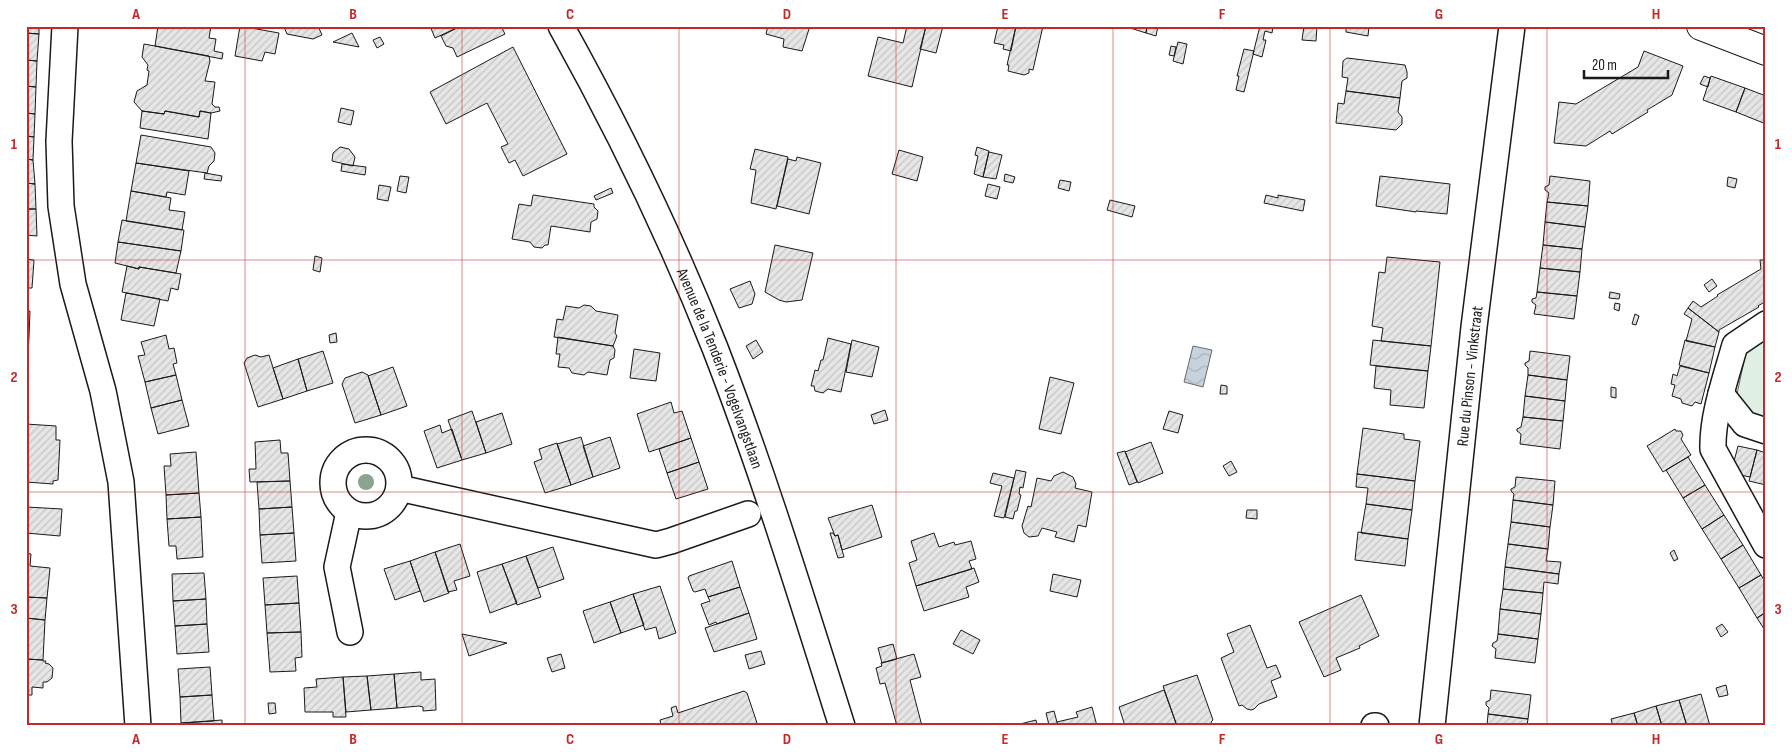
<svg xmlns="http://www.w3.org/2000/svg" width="1792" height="752" viewBox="0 0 1792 752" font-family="'Sofia Sans Condensed',sans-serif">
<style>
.grass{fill:#e0efe3;stroke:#6a6a6a}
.water{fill:url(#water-waves);stroke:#6a6a6a}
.building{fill:url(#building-hatch);stroke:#1a1a1a}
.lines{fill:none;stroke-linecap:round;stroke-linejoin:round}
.street-casing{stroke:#1a1a1a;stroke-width:28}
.secondary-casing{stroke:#1a1a1a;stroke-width:30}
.street{stroke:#fff;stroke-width:25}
.secondary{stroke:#fff;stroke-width:28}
.tree{fill:#8aa48f}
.grid{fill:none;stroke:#c62828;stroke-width:1;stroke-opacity:0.55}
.labels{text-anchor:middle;stroke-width:4;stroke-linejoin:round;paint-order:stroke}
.street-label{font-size:16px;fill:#1a1a1a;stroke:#fff}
.neatline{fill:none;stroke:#c62828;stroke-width:2}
.grid-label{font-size:16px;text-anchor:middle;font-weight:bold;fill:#c62828}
</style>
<defs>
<pattern id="water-waves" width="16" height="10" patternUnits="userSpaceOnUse" patternTransform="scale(1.25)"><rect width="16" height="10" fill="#c6d2dc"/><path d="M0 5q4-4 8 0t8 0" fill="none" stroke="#aab4bc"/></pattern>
<pattern id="building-hatch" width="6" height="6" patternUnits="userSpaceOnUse" patternTransform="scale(1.25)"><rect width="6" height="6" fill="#e6e6e6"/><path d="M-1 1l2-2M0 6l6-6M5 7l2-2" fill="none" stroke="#c5c5c5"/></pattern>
</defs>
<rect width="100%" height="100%" fill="#fff"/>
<path class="grass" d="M1766 340V424L1753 421 1737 394 1746 352Z"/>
<path class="water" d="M1193 346 1212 350 1203 387 1184 382Z"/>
<path class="building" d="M26 26H39V34L26 33Z
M158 26H211L209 38 216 39 214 51 223 53 222 59 155 46Z
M240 26 279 33 275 54 265 52 262 61 235 56Z
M286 26H318L322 35 313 39 287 34 284 27Z
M430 26H461L435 38Z
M461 26H501L505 34 457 57 453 48 446 46 441 36Z
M768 26H810L802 51 783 47 784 39 766 34Z
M907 26H926L912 87 868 76 878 37 903 43Z
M926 26H943L936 53 920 49Z
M998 26H1016L1011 51 1003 49 1004 45 994 43Z
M1016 26H1043L1033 70 1029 69V73L1024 75 1008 71 1009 65H1007Z
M1124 26H1147L1146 33Z
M1147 26H1158L1156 36 1146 33Z
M1260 26H1273L1272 33 1265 31 1263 40H1266L1262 57 1253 54Z
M1304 26H1317L1316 41 1302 40Z
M1346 26H1369L1368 36 1346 32Z
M26 33 39 34 37 61 26 60Z
M352 33 359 47 333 42Z
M380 37 384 44 377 48 373 40Z
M1178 42 1187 44 1183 64 1173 61Z
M144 44 209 56 210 61 205 81 215 82 212 104 215 107H219L220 111 211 113 200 111 199 117 165 111 164 114 142 111 134 102 137 91 147 85 149 71 147 70 148 65 142 57Z
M1171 46 1176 47 1174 56 1169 55Z
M513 47 567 154 523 176 515 160 509 163 501 147 508 144 487 103 446 124 430 92Z
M1244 49 1254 51 1244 92 1236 90 1239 76H1237Z
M1644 51 1683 66 1672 95 1647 110 1648 112 1612 134 1610 131 1586 146 1554 143 1559 102 1576 104 1638 67Z
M1347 58 1405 65 1407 72V78L1402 81 1400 98 1346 91 1348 78 1342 77 1343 61Z
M26 60 37 61 36 87 26 86Z
M1704 76 1710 78 1708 87 1700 84Z
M1711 76 1745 88 1736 112 1703 100Z
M26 86 36 87 35 114 26 113Z
M1745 88 1766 96V124L1736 112Z
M1346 91 1400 98 1398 112 1402 117V124L1396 130 1336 123 1338 103 1344 104Z
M341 108 354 111 351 125 338 122Z
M142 111 164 114 165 111 199 117 200 111 211 113 208 139 140 128Z
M26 113 35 114 34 137 26 136Z
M141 135 211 147 215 153 214 161 209 166 207 173 136 163Z
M26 136 34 137 33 160 26 159Z
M340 147 349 149 355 157 353 166 332 161 333 153Z
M977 147 989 151 983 177 974 174 978 156 975 155Z
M755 149 788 157 776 209 751 203 756 170 750 169Z
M899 150 923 157 917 181 892 174Z
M989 152 1002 155 996 179 983 177Z
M797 157 821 163 809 214 777 206 788 159 796 161Z
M26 159 33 160 35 184 26 183Z
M136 163 189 171 185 195 167 192 166 197 131 191Z
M342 164 366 167 365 175 341 171Z
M205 173 222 176 221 181 204 179Z
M1005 174 1015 177 1013 183 1004 181Z
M400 176 409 177 406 193 397 191Z
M1380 176 1450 184 1447 214 1416 211V212L1376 206Z
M1550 176 1590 181 1588 206 1547 202 1549 193 1545 190V187L1549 185Z
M1728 177 1737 179 1735 188 1727 186Z
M1060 180 1071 182 1069 191 1058 188Z
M26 183 35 184 36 209H26Z
M988 184 1000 187 997 199 985 196Z
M379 185 391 187 388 201 377 199Z
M611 188 613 193 596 200 594 196Z
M131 191 171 198 169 210 185 212 182 230 126 221Z
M533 195 594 204V207L598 211 597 219 591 222 590 232 551 226 548 245H545L542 248 534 247 530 242 512 239 519 204 531 206Z
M1266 195 1278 198V195L1305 200 1303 211 1264 203Z
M1110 200 1135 206 1132 217 1107 210Z
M1547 202 1588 206 1585 227 1545 222Z
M26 209H36L37 236 26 235Z
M122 220 184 230 181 251 118 242Z
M1545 222 1585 227 1582 249 1543 245Z
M118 242 181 251 176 273 139 267V269L115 263Z
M775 245 813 253 802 300 786 302 779 300 765 292Z
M1543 245 1582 249 1580 272 1540 268Z
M315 256 322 258 320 272 313 270Z
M1387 257 1440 262 1431 346 1381 341 1383 328 1372 326 1379 272 1385 273Z
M26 259 34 260 32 288H26Z
M1760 260H1766V301L1758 306 1759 307 1719 330V332L1688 308 1693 301 1701 307 1718 296 1717 295 1761 269Z
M127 266 139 269V267L181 274 178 290 171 288 168 301 122 292Z
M1540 268 1580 272 1577 296 1537 292Z
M1712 279 1717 286 1709 292 1704 285Z
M750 281 755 294 752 304 739 308 730 289Z
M1537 292 1577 296 1574 319 1534 314 1536 305 1532 302V299L1536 298Z
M1610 292 1620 294 1619 299 1609 298Z
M126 293 160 299 154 326 121 320Z
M1615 303 1620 304 1619 311 1614 309Z
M584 305 591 306 596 311 618 315 615 333 617 336 613 346 554 337 557 319 563 320 566 306 579 308Z
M1688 308 1719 332 1715 347 1686 341 1692 319 1684 314Z
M26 311H30L29 337H26Z
M1635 314 1639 316 1636 325 1632 324Z
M336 333 337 342 330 343 329 335Z
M166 335 169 349 174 348 177 363 173 364 176 375 145 382 138 356 145 355 141 342Z
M26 337H29L27 370H26Z
M558 337 613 346 615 350 614 358 610 360 607 375 588 372 584 375 572 373 569 368 558 367 560 354H556Z
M828 338 851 344 841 392 828 389 823 393 815 391 814 386H811L815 370 818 371 821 360H823Z
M756 340 763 352 753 359 746 346Z
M852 340 879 347 872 377 846 372Z
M1373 340 1431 346 1428 371 1370 365Z
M1685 340 1715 347 1709 373 1679 365Z
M634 349 660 353 656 381 630 378Z
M323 351 333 383 307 391 298 359Z
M1530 351 1570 356 1567 380 1528 375V368L1525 365V363L1529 361Z
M255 355 261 357 269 355 283 399 258 407 244 363 247 358Z
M298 359 307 391 283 399 273 368Z
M1376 366 1428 371 1424 408 1390 405 1391 390 1374 388Z
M1680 366 1709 373 1701 404 1695 402 1692 406 1682 403 1681 399 1672 396 1675 385 1671 384 1673 374 1677 376Z
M393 367 407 406 381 415 368 376Z
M362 372 368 375 381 415 355 423 342 384 345 378Z
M176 375 182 400 151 408 145 382Z
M1528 375 1567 380 1565 401 1525 396Z
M1050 377 1074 383 1061 434 1039 429Z
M1221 385 1227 386V394H1220Z
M1611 387 1616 388V398L1611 397Z
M1525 396 1565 401 1563 421 1523 417Z
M182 400 189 426 158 434 151 408Z
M671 402 674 413 682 411 691 438 649 452 637 414Z
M885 410 888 420 874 424 871 415Z
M472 411 486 453 462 460 448 420Z
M1169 411 1183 415 1178 433 1163 429Z
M502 413 512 444 486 453 476 422Z
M1523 417 1563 421 1560 449 1520 444 1521 434 1517 431V429L1521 427Z
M26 424 56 426V440H60L58 480 53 481V484L26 482Z
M440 425 442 433 452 429 462 460 437 468 424 431Z
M1363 428 1404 434V439L1420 441 1415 481 1357 474Z
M1675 429 1676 431H1681L1683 435 1681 439 1691 455 1663 472 1647 446Z
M581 437 593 477 571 485 557 444Z
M610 437 620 468 593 477 583 446Z
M691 438 699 462 667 473 659 449Z
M280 440 281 453H288L290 481 250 482 249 469H256L255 442Z
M1151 442 1163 473 1138 483 1125 452Z
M557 443 571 485 545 493 534 462 542 459 539 449Z
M1738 446 1757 450 1750 477 1731 473Z
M1757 450 1766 453V485L1749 481Z
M1125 451 1137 482 1129 485 1117 453Z
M196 452 199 493 166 495 164 466H171L170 454Z
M1688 457 1705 485 1683 498 1666 470Z
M1231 461 1237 472 1229 476 1223 466Z
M699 462 708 489 676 499 667 473Z
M1016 470 1026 472 1023 488 1020 487 1019 494 1021 495 1017 511H1015L1013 519 1005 517Z
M1063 472 1073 477 1076 484 1075 488 1092 492 1086 527 1078 525 1074 542 1055 537 1057 532 1042 528 1038 536 1029 537 1024 533 1022 526 1028 506 1031 507 1037 478 1051 481 1054 476Z
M993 473 1014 478 1004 518 994 516 1002 486 990 483Z
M1357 474 1415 481 1412 510 1366 504 1368 488 1356 487Z
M1516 477 1555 481 1553 505 1513 500 1514 494 1511 491V489L1515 487Z
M290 481 292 507 259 509 257 482Z
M1705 485 1724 515 1702 529 1683 498Z
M199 493 201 517 167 519 166 495Z
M1513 500 1553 505 1550 527 1511 522Z
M1366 504 1412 510 1408 539 1361 533Z
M872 505 882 537 842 550 838 535 835 536 828 518Z
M26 507 62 509 60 536 26 533Z
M292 507 294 533 260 535 259 509Z
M1247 510H1257V519L1246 518Z
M1724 515 1743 545 1721 559 1702 529Z
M201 517 203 557 177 559 176 546H169L167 519Z
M1511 522 1550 527 1548 549 1508 544Z
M1358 532 1408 539 1405 566 1355 560Z
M294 533 296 561 262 563 260 535Z
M830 533H833L835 536 838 535 844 557 838 558Z
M934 533 939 547 954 542 955 545 971 541 976 559 969 561 972 569 916 586 909 563 917 560 911 541Z
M460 544 470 576 454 581 457 590 448 592 435 552Z
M1508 544 1548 549 1546 561 1561 562 1559 574 1505 567Z
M1743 545 1761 575 1739 588 1721 559Z
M553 547 564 579 538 588 526 556Z
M1674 550 1678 559 1674 561 1670 553Z
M435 552 449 593 424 602 410 561Z
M26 553 31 554 30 566 50 568 47 598 26 597Z
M526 556 541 597 517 605 502 564Z
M410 561 420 591 395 600 384 569Z
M732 561 740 587 708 597 705 589 695 592 693 591 688 578 689 576Z
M502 564 517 603 490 613 477 572Z
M1505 567 1559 574 1558 584 1544 582 1543 593 1503 589Z
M974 568 979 582 966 587 969 597 924 611 916 586Z
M204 573 206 599 173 601 172 574Z
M1053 574 1081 580 1077 597 1050 591Z
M1761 575 1766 583V612L1757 618 1739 588Z
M297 576 299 603 265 605 263 578Z
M660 586 676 633 659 639 656 627 645 630 633 594Z
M740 587 749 613 717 624 716 622 709 625 701 604 710 601 708 597Z
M1503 589 1543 593 1541 614 1500 609Z
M633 594 644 625 621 633 610 602Z
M1361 595 1379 636 1359 646 1360 648 1336 658 1341 670 1324 677 1299 622Z
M26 597 47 598 45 620 26 618Z
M206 599 207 624 175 626 173 601Z
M610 602 621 633 594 643 583 611Z
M299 603 301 632 267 633 265 605Z
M1500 609 1541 614 1538 639 1498 634Z
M1766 612V632L1757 618Z
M749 613 757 639 714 652 705 628Z
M26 618 45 620 43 660 26 659Z
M207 624 209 652 177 654 175 626Z
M1722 624 1728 632 1721 637 1716 628Z
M1250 625 1267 668 1276 665 1281 677 1271 681 1277 697 1259 704 1254 709 1251 710 1247 709 1242 705 1239 706 1221 658 1234 652 1227 634Z
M961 630 980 640 973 654 953 644Z
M301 632 302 657 295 658 296 671 270 672 267 633Z
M462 634 507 643 469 656Z
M1498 634 1538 639 1535 663 1495 658 1496 649 1492 646 1493 643 1497 641Z
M893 644 897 659 882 663 878 648Z
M761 651 765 664 749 669 745 655Z
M561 654 565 668 552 672 547 658Z
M914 654 921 677 910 680 922 726H897L885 683 880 684 876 668 882 666 881 663Z
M26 659 43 660V661H46L45 663 49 664 53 668 52 678 47 682H43V688L32 687V695H26Z
M210 667 212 695 180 697 178 669Z
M421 672V680L435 679 436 710 423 711V707L419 706 397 708 394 674Z
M394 674 397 708 371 710 367 676Z
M1197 675 1213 720 1211 722 1212 724 1207 726H1177L1163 686Z
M367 676 371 710 346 712 343 677Z
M343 677 346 717H333V712H305L304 688 317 687 316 679Z
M1726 685 1728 695 1719 697 1716 688Z
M1164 690 1177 726H1125L1119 707Z
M1491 690 1531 695 1528 719 1488 714 1489 708 1486 705V702L1490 700Z
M744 691 747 693 758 726H661L660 720 673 716 671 708 676 706 678 713Z
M1701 694 1710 726H1687L1679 700Z
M212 695 214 721 181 723 180 697Z
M1679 700 1687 726H1662L1656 706Z
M268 703H275L276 713 269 714Z
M1656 706 1662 726H1638L1634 713Z
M1092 707 1097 726H1058L1057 722 1078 717 1076 712Z
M1054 711 1058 726H1047L1049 725 1046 713Z
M1634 713 1638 726H1613L1611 719Z
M1488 714 1528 719 1527 726H1487Z
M222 720V726H182L181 723Z
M1036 720 1037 726H1021L1020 724Z"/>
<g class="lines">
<g class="street-casing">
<g id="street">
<path d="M65 26 59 141 61 206 73 284 103 391 121 482 138 726"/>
<path id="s1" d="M561 26C619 130 671 237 715 348 763 472 802 599 842 726"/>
<path d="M1766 324 1735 345C1726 377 1712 416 1713 449L1766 545"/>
<path d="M1721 394 1745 424 1766 431"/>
<circle cx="366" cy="483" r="33"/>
<path d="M399 488 656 545 671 541 748 514"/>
<path d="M349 512 337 567 350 632"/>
<path d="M1374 726H1376"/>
<path id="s2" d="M1432 726 1474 327 1512 26"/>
</g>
</g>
<g class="secondary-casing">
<path id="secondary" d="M1701 26 1766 51"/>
</g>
<use href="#street" class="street"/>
<use href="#secondary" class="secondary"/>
</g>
<circle class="tree" cx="366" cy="482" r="8"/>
<path class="grid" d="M245 26V726M462 26V726M679 26V726M896 26V726M1113 26V726M1330 26V726M1547 26V726M26 260H1766M26 492H1766"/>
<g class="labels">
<g class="street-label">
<text dy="6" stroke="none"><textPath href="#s1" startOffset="378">Avenue de la Tenderie - Vogelvangstlaan</textPath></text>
<text dy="6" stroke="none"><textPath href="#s2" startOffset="352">Rue du Pinson - Vinkstraat</textPath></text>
</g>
</g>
<rect width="1792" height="752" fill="none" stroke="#ffffff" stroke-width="55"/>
<path d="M1584 70v8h84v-8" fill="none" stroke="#1a1a1a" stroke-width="2.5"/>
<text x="1592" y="70" font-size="15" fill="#1a1a1a" stroke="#ffffff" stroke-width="4" paint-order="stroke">20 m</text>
<rect x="28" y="28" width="1736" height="696" class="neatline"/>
<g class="grid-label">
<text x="136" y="19">A</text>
<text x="353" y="19">B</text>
<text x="570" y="19">C</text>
<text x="787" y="19">D</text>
<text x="1005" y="19">E</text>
<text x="1222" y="19">F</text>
<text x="1439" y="19">G</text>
<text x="1656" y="19">H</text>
<text x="14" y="149">1</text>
<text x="1778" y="149">1</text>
<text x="14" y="382">2</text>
<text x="1778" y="382">2</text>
<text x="14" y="614">3</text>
<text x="1778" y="614">3</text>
<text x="136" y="744">A</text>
<text x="353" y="744">B</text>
<text x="570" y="744">C</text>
<text x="787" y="744">D</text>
<text x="1005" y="744">E</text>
<text x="1222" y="744">F</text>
<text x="1439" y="744">G</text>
<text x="1656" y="744">H</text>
</g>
</svg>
